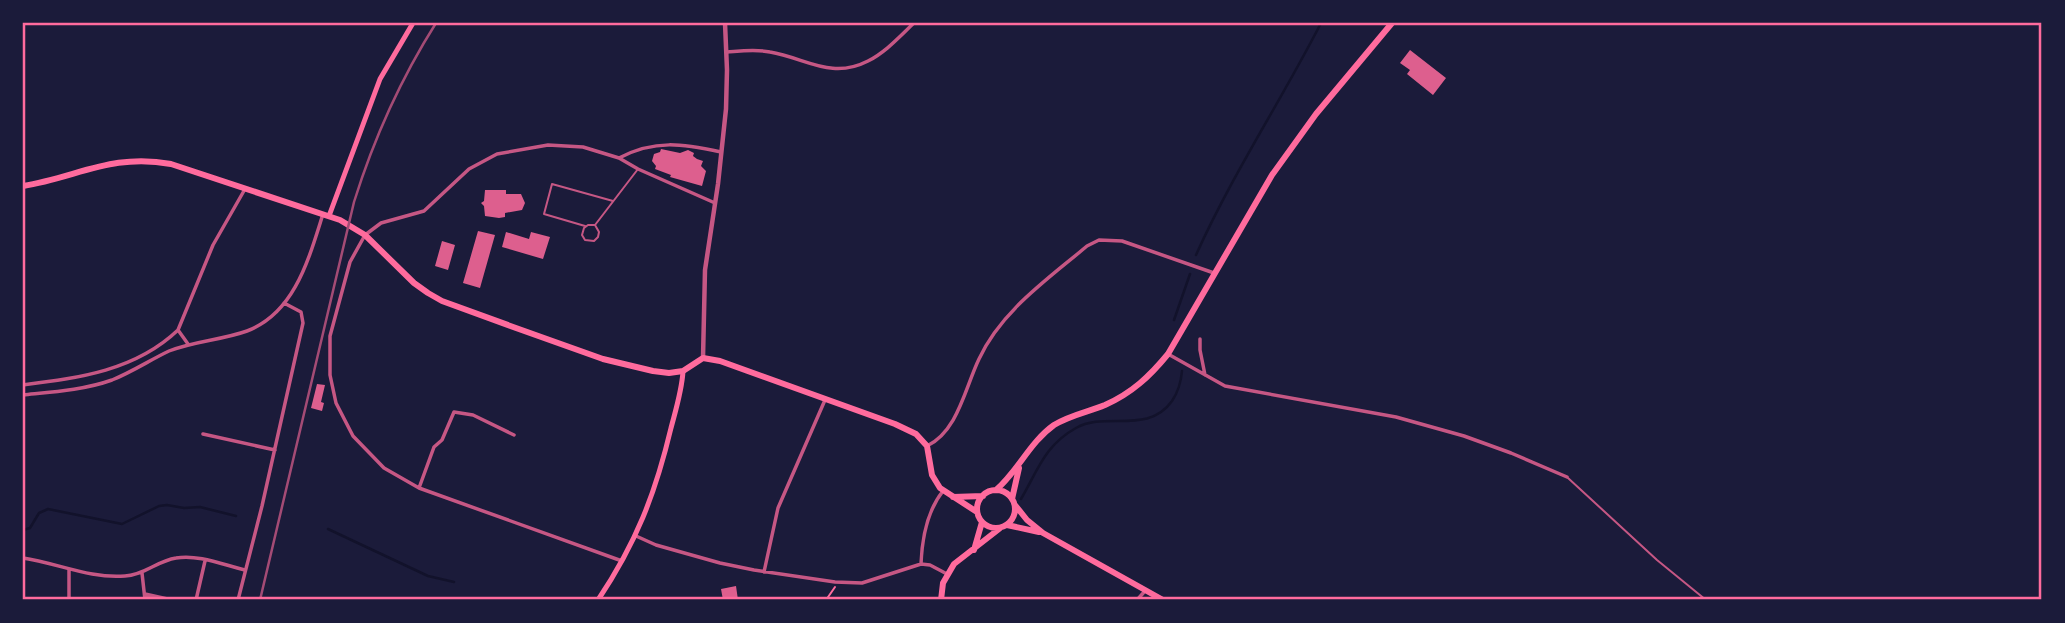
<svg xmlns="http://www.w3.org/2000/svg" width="2065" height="623" viewBox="0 0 2065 623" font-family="'Source Sans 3',sans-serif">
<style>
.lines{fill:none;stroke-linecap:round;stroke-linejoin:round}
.stream{stroke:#12122b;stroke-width:2.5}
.building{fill:#dd5f8e}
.path{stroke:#ff6b9d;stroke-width:2}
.service{stroke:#c65784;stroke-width:2}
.minor{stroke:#c65784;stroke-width:3.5}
.tertiary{stroke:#c65784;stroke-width:4.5}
.secondary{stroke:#ff6b9d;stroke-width:5}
.primary{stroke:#ff6b9d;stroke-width:6}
.rail{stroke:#a44b75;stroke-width:2.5}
.neatline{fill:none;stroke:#ff6b9d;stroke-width:2.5}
</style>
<rect width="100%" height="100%" fill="#1b1b3a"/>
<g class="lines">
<path class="stream" d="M1196 255C1232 175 1281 101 1321 23
M1174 320 1190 274
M1021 499C1038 470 1045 445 1076 428 1106 411 1148 435 1172 401 1178 392 1181 383 1182 371
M328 529 428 576 454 582
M23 530 30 528 39 513 48 509 122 524 159 506 167 505 184 508 200 507 236 516"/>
</g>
<path class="building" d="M1410 50 1446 78 1433 95 1407 74 1410 70 1400 63Z
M661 149 680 153 688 150 694 153 693 156 697 159 703 161 701 166 706 171 702 186 670 177 671 175 655 169 656 166 652 161 654 154 660 152Z
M485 190H506V194H521L525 203 522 210 505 213V217L499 218 485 216 484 206 481 203 484 201Z
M478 231 495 235 480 288 463 283Z
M506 232 529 239 531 232 550 237 543 259 502 247Z
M442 241 455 245 448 270 435 266Z
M317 384 325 385 321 402 324 403 322 411 311 408Z
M736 586 738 600H723L721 589Z"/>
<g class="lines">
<path class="path" d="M826 600 835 587"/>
<path class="service" d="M595 225 599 232 598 237 594 241 585 240 582 235 584 228 588 225H595L638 169
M585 226 544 214 552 184 613 201
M1568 478 1657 560 1706 600"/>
<path class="minor" d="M727 52C741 51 756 49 770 52 806 58 831 80 868 61 886 52 900 36 914 23
M619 158C655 139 683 144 721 152
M178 330 188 344
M1200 339V350L1205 375
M1168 354 1225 386 1396 417 1464 436 1511 453 1567 477
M23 385C78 378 135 371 178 330L213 245 245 189
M23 395C52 392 84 390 112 380 132 372 150 360 169 351 194 341 222 340 247 331 295 313 309 258 323 214
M203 434 275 450
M927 446C958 431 965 388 979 359 1001 311 1048 279 1087 246L1099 240 1122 241 1214 273
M419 488 434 447 442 440 454 412 473 415 514 435
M636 536 656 545 720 563 754 570 835 582 862 583 921 564 930 565 947 574
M23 558C57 563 90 579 125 576 144 575 157 561 176 558 198 554 224 565 245 570
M622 561 419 488 384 468 353 436 336 403 330 375V336L350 262 365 235 381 223 424 211 469 169 497 154 548 145 583 147 619 158 638 169 715 203
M921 564C922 539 927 511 943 491
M69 569V600
M764 572 778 508 825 400
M142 573 145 600
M145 594 172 600
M196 600 205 561
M238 600 262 506 303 323 301 312 284 303
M1137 600 1145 591"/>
<path class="tertiary" d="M703 358 705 270 718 184 726 109 727 70 725 23"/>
<path class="secondary" d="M329 216 380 79 413 23
M598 600C636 543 655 495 671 428 676 409 682 390 683 371"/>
<path class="primary" d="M23 186C78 177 112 153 171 164L340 220 365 235 414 283 428 293 442 301 516 328 603 359 653 371 669 373 683 371 703 358 720 361 895 424 916 434 927 446 932 475 940 488 977 512
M996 490C1018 471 1030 442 1054 425 1070 415 1088 412 1105 405 1132 393 1150 376 1168 354L1272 175 1316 114 1392 23
M977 509a19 19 0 1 1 38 0a19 19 0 1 1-38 0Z
M953 497 983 496
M1012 499 1019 468
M1015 505 1027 520 1043 533 1163 600
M1007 525 1039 532
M974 550 982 522
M941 600 943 583 954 564 999 529"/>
<path class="rail" d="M260 600 354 202C374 138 400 80 436 23"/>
</g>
<rect width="2065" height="623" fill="none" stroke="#1b1b3a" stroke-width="49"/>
<rect x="24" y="24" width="2016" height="574" class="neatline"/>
</svg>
